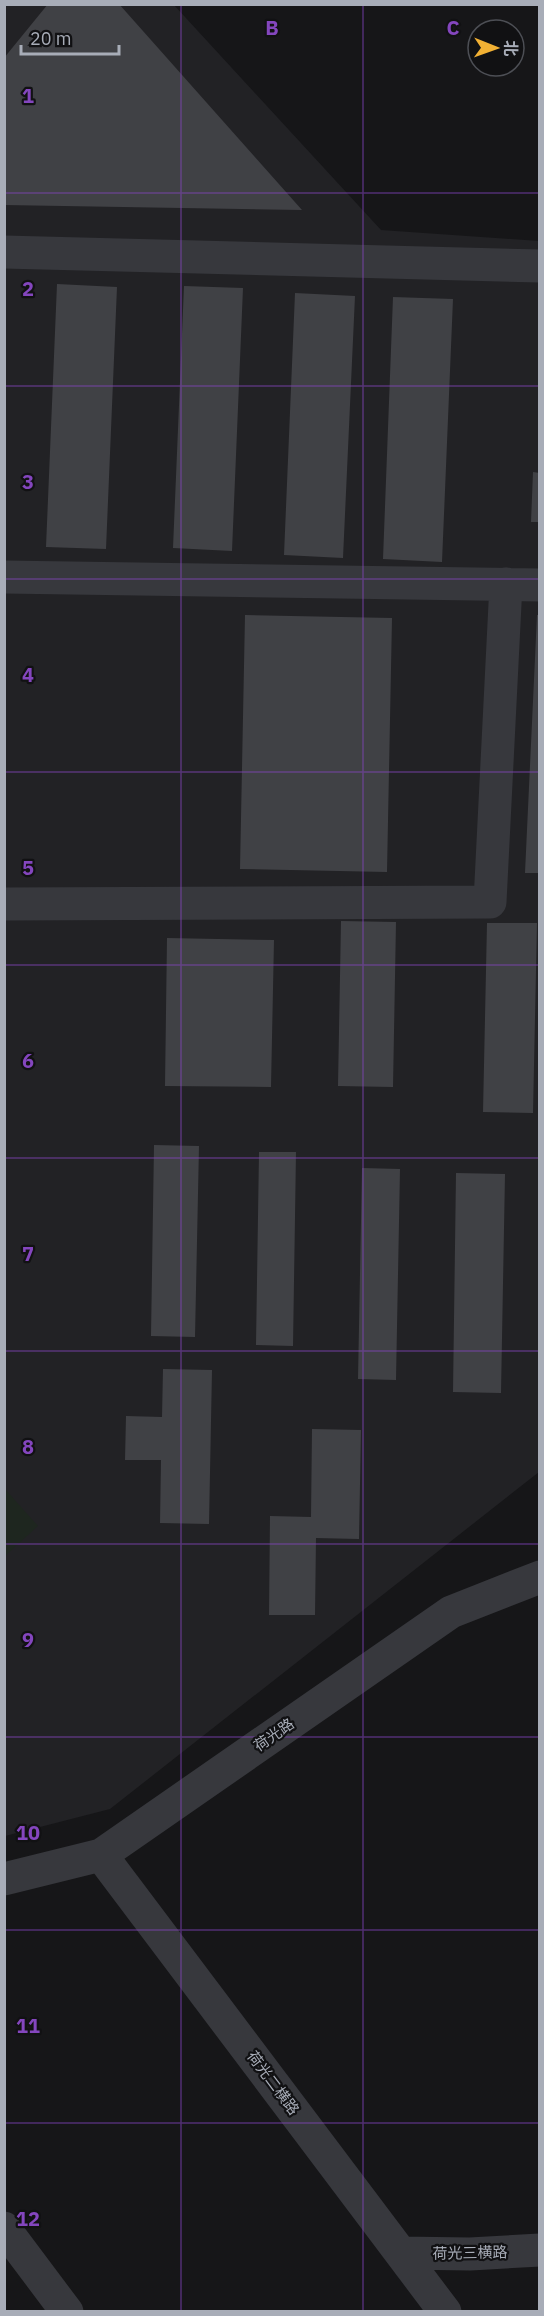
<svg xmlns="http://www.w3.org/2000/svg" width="544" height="2316" viewBox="0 0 544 2316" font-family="'IBM Plex Sans','Noto Sans SC',sans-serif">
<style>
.built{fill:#222225}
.green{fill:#1e261f}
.building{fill:#404145}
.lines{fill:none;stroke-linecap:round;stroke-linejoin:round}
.minor{stroke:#37383d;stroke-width:33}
.grid{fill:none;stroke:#8446be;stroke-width:1.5;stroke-opacity:0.55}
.labels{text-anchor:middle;stroke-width:4.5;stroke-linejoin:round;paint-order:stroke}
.street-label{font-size:15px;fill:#a8adb8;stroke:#111113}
.grid-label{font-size:20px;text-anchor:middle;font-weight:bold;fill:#8446be;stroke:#111113;stroke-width:4.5;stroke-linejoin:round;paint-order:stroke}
</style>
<rect width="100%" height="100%" fill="#161618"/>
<path class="built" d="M5 4 174 5 381 230 539 241V1472L110 1809 5 1836Z"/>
<path class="green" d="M5 1489 38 1526 5 1556Z"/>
<path class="building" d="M48 4H119L302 210 4 205V58Z
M57 284 117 287 106 549 46 547Z
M184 286 243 288 232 551 173 548Z
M295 293 355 296 343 558 284 555Z
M393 297 453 299 442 562 383 559Z
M533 472 540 473V522H531Z
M245 615 392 618 387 872 240 869Z
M537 615H540V873H525Z
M341 921 396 922 393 1087 338 1086Z
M487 923H537L533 1113 483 1112Z
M167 938 274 940 271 1087 165 1086Z
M154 1145 199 1146 195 1337 151 1336Z
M259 1152H296L293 1346 256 1345Z
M362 1168 400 1169 396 1380 358 1379Z
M456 1173 505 1174 501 1393 453 1392Z
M163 1369 212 1370 209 1524 160 1523 161 1460H125L126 1416 162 1417Z
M312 1429 361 1430 359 1539 316 1538 315 1615H269L270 1516 311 1517Z"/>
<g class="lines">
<path class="minor" d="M4 252 540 266
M4 577 540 585
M4 904 490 902 506 584
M101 1855 445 2312
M4 1879 101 1855 451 1612 540 1577
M4 2228 67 2312
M401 2253 470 2254 540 2250"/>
</g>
<path class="grid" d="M181 4V2312M363 4V2312M4 193H540M4 386H540M4 579H540M4 772H540M4 965H540M4 1158H540M4 1351H540M4 1544H540M4 1737H540M4 1930H540M4 2123H540"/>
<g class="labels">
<g class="street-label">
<text transform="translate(274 1735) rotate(-35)" y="5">荷光路</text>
<text transform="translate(273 2083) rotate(53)" y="5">荷光二横路</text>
<text transform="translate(470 2253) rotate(-1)" y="5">荷光三横路</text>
</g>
</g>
<g class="grid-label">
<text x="272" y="35">B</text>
<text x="453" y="35">C</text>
<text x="28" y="103">1</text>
<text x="28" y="296">2</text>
<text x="28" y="489">3</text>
<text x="28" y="682">4</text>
<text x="28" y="875">5</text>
<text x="28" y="1068">6</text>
<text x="28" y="1261">7</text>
<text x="28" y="1454">8</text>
<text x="28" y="1647">9</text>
<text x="28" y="1840">10</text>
<text x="28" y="2033">11</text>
<text x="28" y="2226">12</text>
</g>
<rect width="544" height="2316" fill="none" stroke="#a8adb8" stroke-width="12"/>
<g transform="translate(496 48) rotate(91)"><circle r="28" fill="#111113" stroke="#4d4f55" stroke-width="1.5"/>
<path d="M0-4.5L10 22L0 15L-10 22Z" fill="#f2b134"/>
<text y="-9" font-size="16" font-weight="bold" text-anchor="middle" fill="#a8adb8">北</text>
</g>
<path d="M21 45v9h98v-9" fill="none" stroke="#a8adb8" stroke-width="3"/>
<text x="30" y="45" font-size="18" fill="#a8adb8" stroke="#111113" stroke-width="4.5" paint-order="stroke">20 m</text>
</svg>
